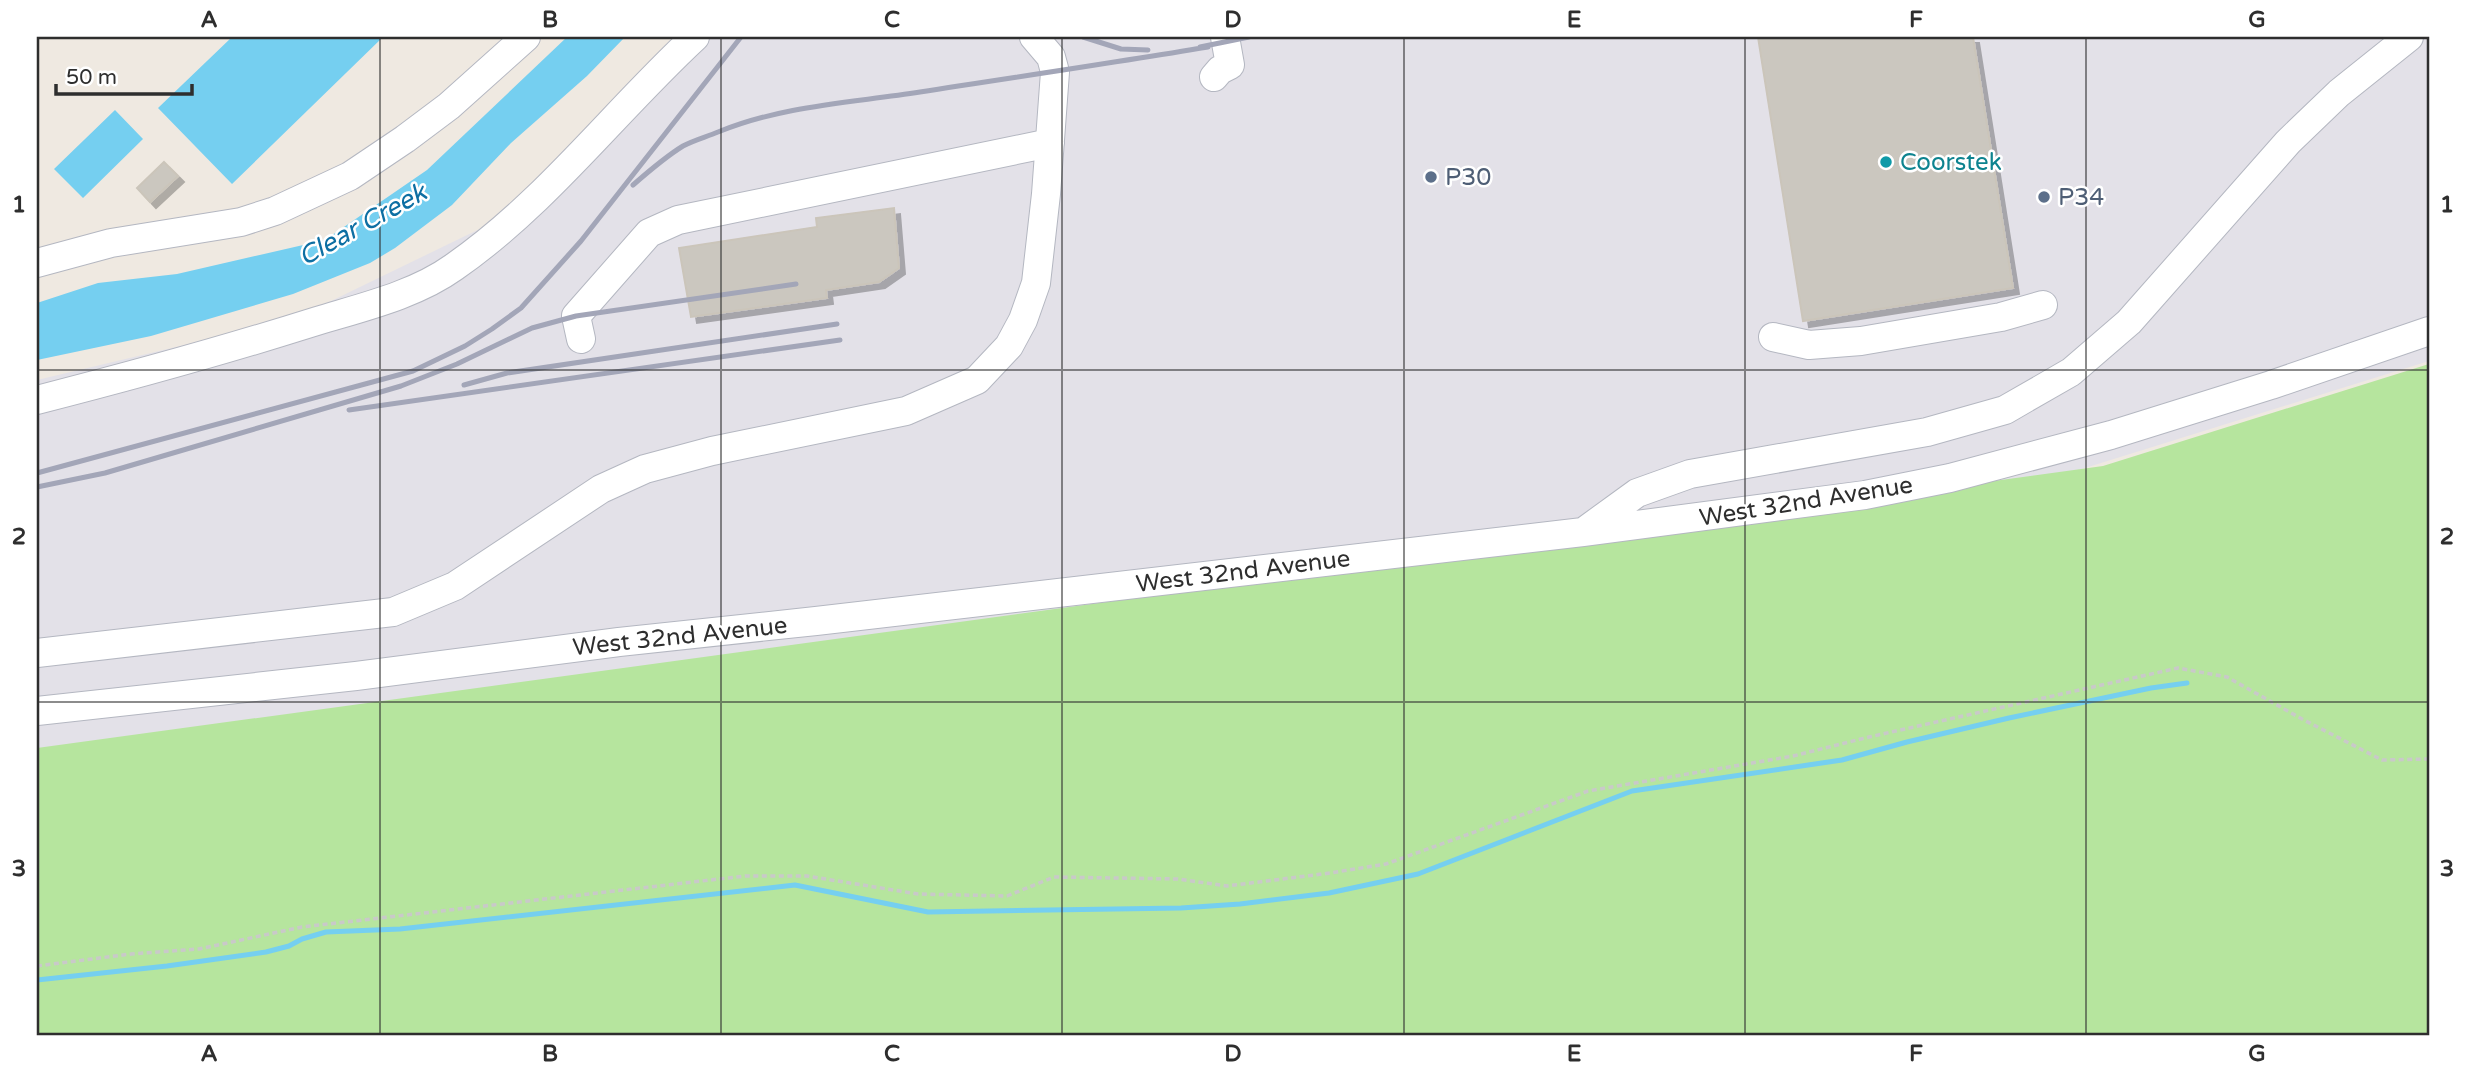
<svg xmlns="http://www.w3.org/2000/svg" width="2466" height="1072" viewBox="0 0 2466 1072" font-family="'Varela Round',sans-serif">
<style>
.industrial{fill:#e3e1e8}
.green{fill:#b6e59e}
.water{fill:#75cff0}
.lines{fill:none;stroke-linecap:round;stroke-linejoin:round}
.stream{stroke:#75cff0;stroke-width:5}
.building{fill:#cbc7bf;stroke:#cbc5ba;stroke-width:2;filter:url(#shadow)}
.minor-casing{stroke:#b4b7c1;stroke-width:30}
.path{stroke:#c9c9c9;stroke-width:3.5;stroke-dasharray:5 3.5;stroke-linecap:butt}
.minor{stroke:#fff;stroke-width:28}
.rail{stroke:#a3a6b8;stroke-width:5}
.grid{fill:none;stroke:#2e2e2e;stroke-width:2;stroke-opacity:0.55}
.culture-dot{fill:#0f9aa8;stroke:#fff;stroke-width:2.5}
.service-dot{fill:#5c6f8a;stroke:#fff;stroke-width:2.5}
.labels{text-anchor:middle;stroke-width:5;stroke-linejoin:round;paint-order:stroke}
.culture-label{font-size:24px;fill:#0d838f;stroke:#fff;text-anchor:start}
.service-label{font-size:24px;fill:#4e5e75;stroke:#fff;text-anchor:start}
.street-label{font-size:24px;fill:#2e2e2e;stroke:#fff}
.water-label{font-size:26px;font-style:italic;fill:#0d6fa3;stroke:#fff}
.neatline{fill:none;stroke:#2e2e2e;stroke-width:2.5}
.grid-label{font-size:23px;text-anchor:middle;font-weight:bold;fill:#2e2e2e}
</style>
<defs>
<filter id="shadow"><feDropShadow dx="6" dy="6" stdDeviation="0" flood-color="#0004"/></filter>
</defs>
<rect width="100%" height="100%" fill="#efe9e1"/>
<path class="industrial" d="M700 37H2429V361L1760 569 37 749V380L294 319 529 205Z"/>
<path class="green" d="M2429 364V1035H37V748L2103 466Z"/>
<path class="water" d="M232 37H383L232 184 158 108Z
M567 37H625L587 76 511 143 452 205 395 248 370 263 293 294 151 336 37 360V303L98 283 177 274 325 240 427 170Z
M115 110 143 139 83 198 54 169Z"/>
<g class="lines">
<path class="stream" d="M37 980 167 966 266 952 289 946 302 939 326 932 400 929 795 885 928 912 1181 908 1240 904 1329 893 1418 874 1632 791 1842 760 1907 742 2009 718 2151 688 2187 683"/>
</g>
<path class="building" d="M1758 37H1973L2013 288 1803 321Z
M164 162 178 176 150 202 137 188Z
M894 208 899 268 879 282 826 290 827 298 691 317 679 248 817 227 816 218Z"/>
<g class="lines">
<g class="minor-casing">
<path id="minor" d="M1214 77 1220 70 1230 65 1225 37
M37 263 111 243 241 222 275 211 350 176 405 139 449 106 526 37
M1773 337 1809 345 1861 341 2001 317 2043 305
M581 339 576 316 649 233 678 220 1050 143
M37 400C131 376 225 350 317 321 363 307 415 295 454 267 546 203 614 112 695 37
M1586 530 1637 493 1690 474 1927 432 2005 410 2071 372 2129 322 2288 142 2339 93 2409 37
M37 653 393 612 455 586 601 489 645 469 712 451 906 411 977 380 1009 346 1023 320 1036 283 1046 194 1055 72 1051 57 1034 37
M37 711 356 676 619 642 816 621 1583 532 1865 495 1950 478 2111 435 2271 385 2429 331"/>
</g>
<path class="path" d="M37 966 131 954 199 949 302 927 745 876H807L918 894 1007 896 1054 877 1178 879 1227 886 1330 873 1386 864 1588 791 1793 756 1869 737 2178 668 2227 677 2302 719 2382 760 2429 759"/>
<use href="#minor" class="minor"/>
<path class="rail" d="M1083 37 1121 49 1148 50
M1200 47 1249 37
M633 185C649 171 665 157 683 146 694 140 706 137 718 132 785 105 850 103 920 92 1016 77 1112 63 1208 47
M464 385 507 373 837 324
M349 410 840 340
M37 473 413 371 465 346 492 329 521 308 581 241 741 37
M37 487 105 473 401 386 457 364 532 328 576 316 796 284"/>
</g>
<path class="grid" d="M380 37V1035M721 37V1035M1062 37V1035M1404 37V1035M1745 37V1035M2086 37V1035M37 370H2429M37 702H2429"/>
<circle class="culture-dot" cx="1886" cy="162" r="7"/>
<g class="service-dot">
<circle cx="1431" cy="177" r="7"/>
<circle cx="2044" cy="197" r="7"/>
</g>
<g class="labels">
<g class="culture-label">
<text x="1900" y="170">Coorstek</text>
</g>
<g class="service-label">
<text x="1445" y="185">P30</text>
<text x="2058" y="205">P34</text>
</g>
<g class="street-label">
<text transform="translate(1806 501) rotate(-9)" y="8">West 32nd Avenue</text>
<text transform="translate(1243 571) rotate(-7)" y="8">West 32nd Avenue</text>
<text transform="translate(680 636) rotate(-6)" y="8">West 32nd Avenue</text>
</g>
<g class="water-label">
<text transform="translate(362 224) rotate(-29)" y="9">Clear Creek</text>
</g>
</g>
<rect width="2466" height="1072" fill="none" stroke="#ffffff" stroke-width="77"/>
<path d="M56 84v10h136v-10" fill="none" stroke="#2e2e2e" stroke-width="3.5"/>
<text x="66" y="84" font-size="21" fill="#2e2e2e" stroke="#ffffff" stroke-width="5" paint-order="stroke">50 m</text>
<rect x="38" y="38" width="2390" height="996" class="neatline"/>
<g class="grid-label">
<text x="209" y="27">A</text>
<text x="550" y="27">B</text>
<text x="892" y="27">C</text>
<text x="1233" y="27">D</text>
<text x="1574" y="27">E</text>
<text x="1916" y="27">F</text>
<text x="2257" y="27">G</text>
<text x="19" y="212">1</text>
<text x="2447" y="212">1</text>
<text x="19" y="544">2</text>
<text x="2447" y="544">2</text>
<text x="19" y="876">3</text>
<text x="2447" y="876">3</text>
<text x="209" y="1061">A</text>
<text x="550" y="1061">B</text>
<text x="892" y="1061">C</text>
<text x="1233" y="1061">D</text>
<text x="1574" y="1061">E</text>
<text x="1916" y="1061">F</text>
<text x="2257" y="1061">G</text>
</g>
</svg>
